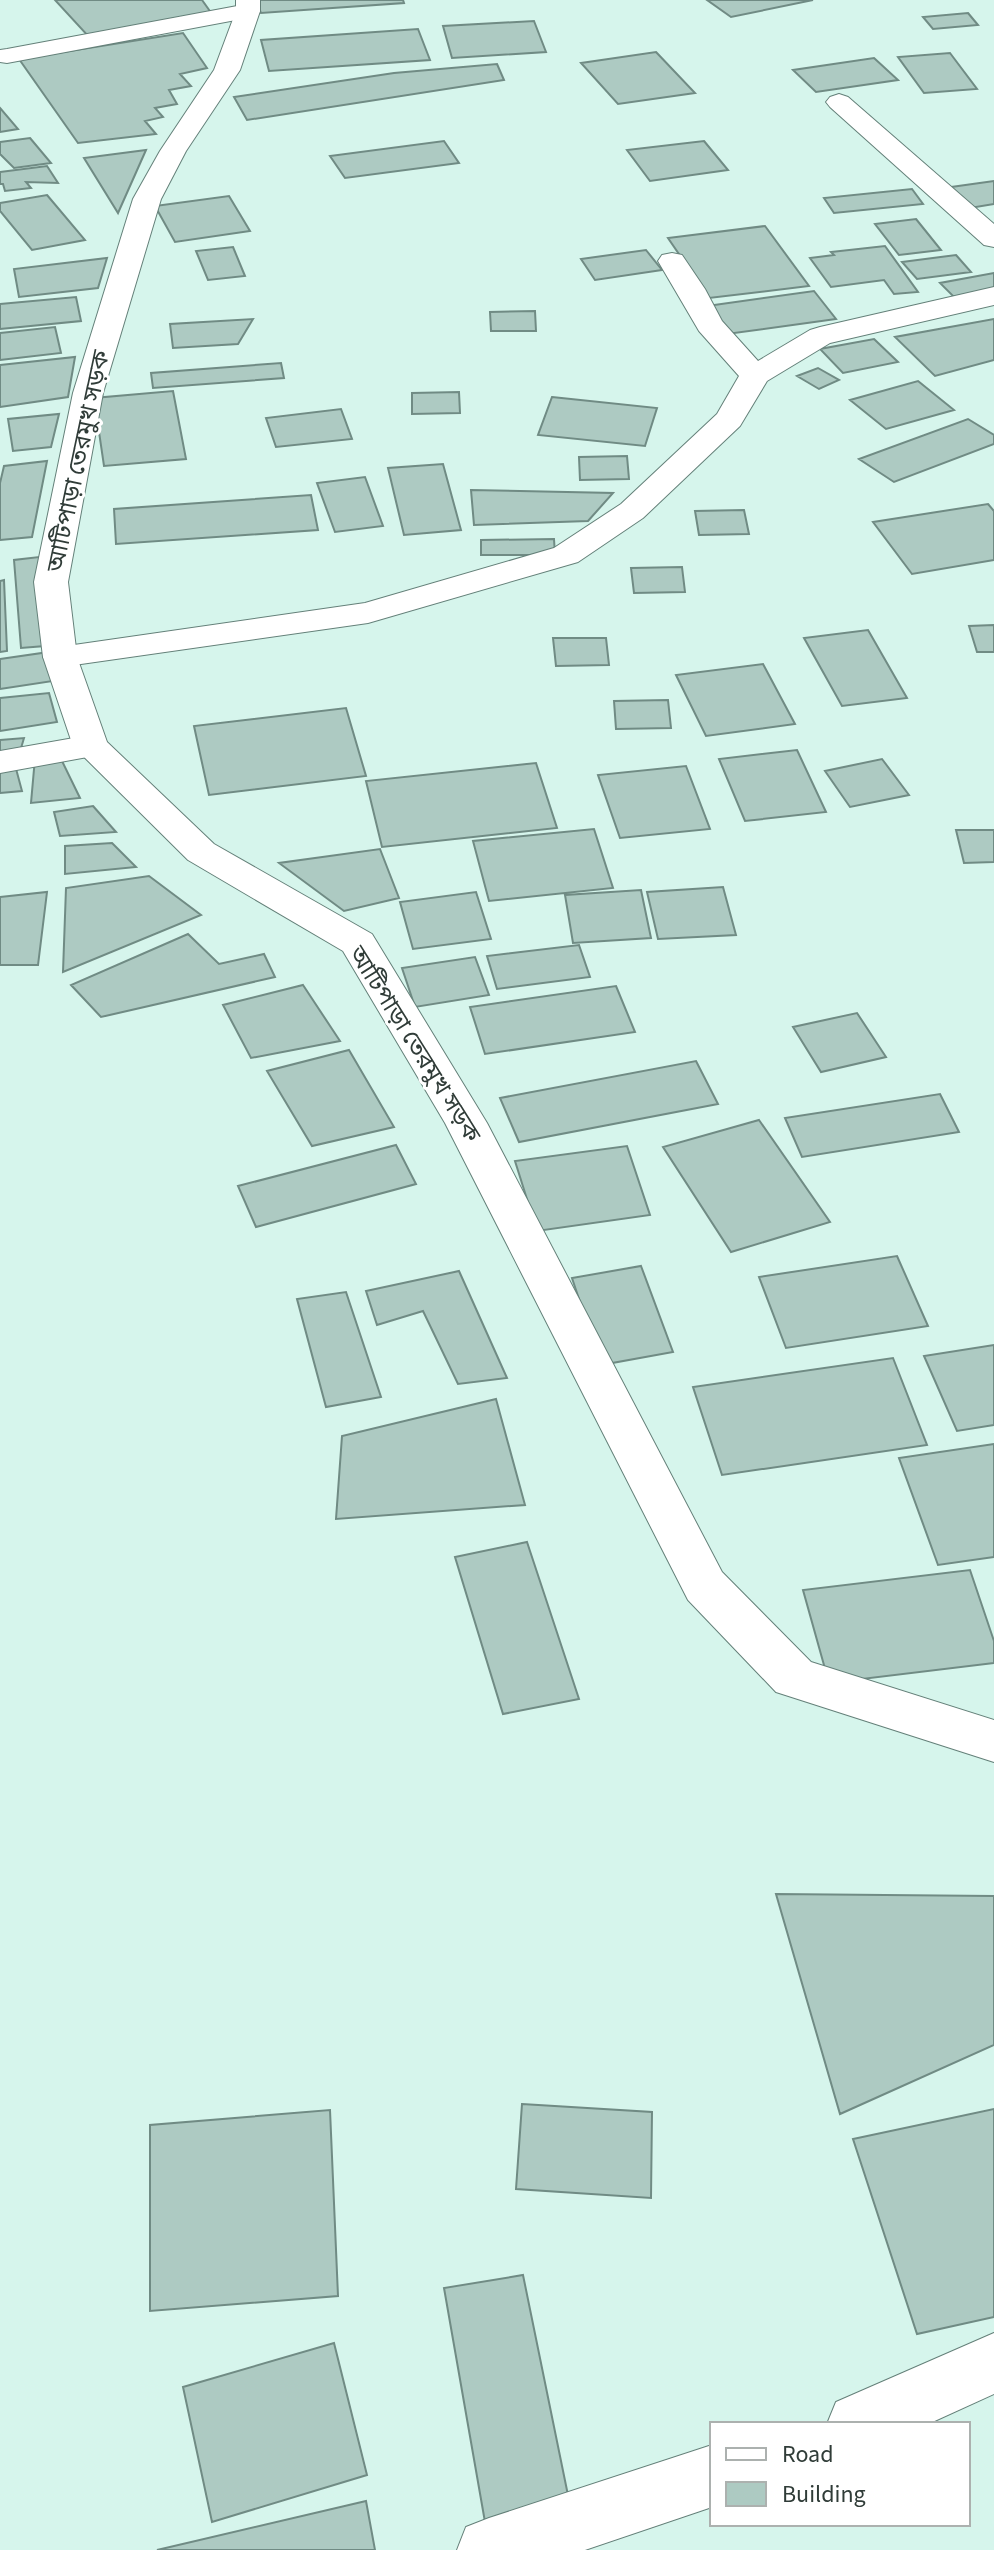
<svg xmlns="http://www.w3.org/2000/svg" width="994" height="2550" viewBox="0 0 994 2550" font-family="'Source Sans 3','Noto Sans Bengali',sans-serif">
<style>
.building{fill:#adcac2;stroke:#708b84;stroke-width:2}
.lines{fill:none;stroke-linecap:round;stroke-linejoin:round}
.street-casing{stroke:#648079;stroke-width:2}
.secondary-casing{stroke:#648079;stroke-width:2}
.street{fill:#fff;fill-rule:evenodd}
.secondary{fill:#fff;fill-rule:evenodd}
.labels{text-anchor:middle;stroke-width:6;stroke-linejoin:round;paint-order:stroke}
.street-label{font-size:24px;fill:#303c38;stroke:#fff}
</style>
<rect width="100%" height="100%" fill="#d6f5ec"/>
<path class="building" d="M55 0H202L212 14 89 37Z
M256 0H403L404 3 261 13Z
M707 0H813L731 17Z
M968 13 978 25 933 29 923 17Z
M534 21 546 52 452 58 443 26Z
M418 29 430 60 269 71 261 40Z
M183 33 207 68 180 74 191 86 169 90 177 104 155 108 163 117 145 121 156 134 78 143 19 59Z
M656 52 695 93 618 104 581 63Z
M950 53 977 89 924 93 898 57Z
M874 58 898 80 816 92 793 70Z
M497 64 504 80 247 120 234 97 394 73Z
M0 108 18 129 0 132Z
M30 138 51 163 14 168 0 154V142Z
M444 141 459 163 345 178 330 156Z
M704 141 728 170 650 181 627 150Z
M146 150 118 213 84 158Z
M47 166 58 183 26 182 31 188 5 191 3 184H0V172Z
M994 181V204L964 209 944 188Z
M912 189 923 204 834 213 824 198Z
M47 195 85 240 32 250 0 211V203Z
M229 196 250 231 175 242 155 206Z
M916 219 941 250 899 255 875 224Z
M765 226 809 286 709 298 668 238Z
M885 246 918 292 894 294 884 280 831 287 810 258 834 255 831 252Z
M233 247 245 276 208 280 196 251Z
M646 250 662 270 595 280 581 259Z
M956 255 971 272 917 279 902 262Z
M107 258 98 288 19 297 14 269Z
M994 273V291L956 299 940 283Z
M814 291 836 319 727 334 707 306Z
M76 297 81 321 0 329V304Z
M535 311 536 331H491L490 312Z
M253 319 238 344 173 348 170 324Z
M994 319V360L935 376 895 337Z
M55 327 61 353 0 360V333Z
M874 339 898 362 843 373 820 349Z
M75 357 68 397 0 407V365Z
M281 363 284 378 153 388 151 373Z
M818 368 839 380 819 389 797 376Z
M918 381 954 410 886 429 850 400Z
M173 391 186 459 104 466 94 398Z
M459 392 460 413 412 414V393Z
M552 397 657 408 645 446 538 435Z
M341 409 352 439 276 447 266 418Z
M59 414 51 447 13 451 8 419Z
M968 419 994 435V444L894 482 859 459Z
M627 456 629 479 580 480 579 457Z
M47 461 32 537 0 540V483L4 466Z
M443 464 461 530 404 535 388 468Z
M365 477 383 526 335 532 317 483Z
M471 490 613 493 588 521 474 525Z
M311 495 318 530 116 544 114 509Z
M988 504 994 511V560L912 574 873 522Z
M744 510 749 534 699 535 695 511Z
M554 539 555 555H481V540Z
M39 557 45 646 21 648 14 560Z
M682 567 685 592 634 593 631 568Z
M4 580 7 651 0 652V581Z
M994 625V652H977L969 626Z
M868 630 907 698 842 706 804 638Z
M553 638H606L609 665 556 666Z
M49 652 53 681 0 689V659Z
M763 664 795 724 706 736 676 675Z
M49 693 57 722 0 731V698Z
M668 700 671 728 616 729 614 701Z
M346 708 366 776 209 795 194 726Z
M24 738 19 755 0 757V740Z
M797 750 826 812 745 821 719 759Z
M35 758 62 761 80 798 31 803Z
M882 759 909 795 850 807 825 771Z
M536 763 557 828 382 847 366 781Z
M15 765 22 791 0 793V767Z
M686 766 710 829 620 838 598 775Z
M93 806 116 832 60 836 54 812Z
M594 829 613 888 489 901 473 841Z
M956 830H994V862L964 863Z
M112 843 136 867 65 874V846Z
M380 849 399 898 344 911 279 863Z
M149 876 201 915 63 972 66 888Z
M723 887 736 935 658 939 647 892Z
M641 890 651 938 573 943 565 895Z
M47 892 38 965H0V897Z
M476 892 491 939 413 949 400 902Z
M188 934 219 964 264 954 275 977 101 1017 71 985Z
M579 945 590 977 497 989 487 956Z
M475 957 489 995 415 1007 402 968Z
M303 985 340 1041 251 1058 223 1005Z
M616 986 635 1032 485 1054 470 1007Z
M857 1013 886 1057 821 1072 793 1027Z
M349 1050 394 1127 312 1146 267 1071Z
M696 1061 718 1104 519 1142 500 1098Z
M940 1094 959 1132 802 1157 785 1118Z
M759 1120 830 1222 731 1252 663 1147Z
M396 1145 416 1184 256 1227 238 1186Z
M627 1146 650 1215 537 1231 515 1161Z
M897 1256 928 1326 786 1348 759 1277Z
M641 1266 673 1352 601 1365 572 1278Z
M459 1271 507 1378 458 1384 423 1311 377 1325 366 1291Z
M346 1292 381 1397 326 1407 297 1299Z
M994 1345V1425L957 1431 924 1356Z
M893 1358 927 1445 722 1475 693 1387Z
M496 1399 525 1505 336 1519 342 1436Z
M994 1444V1557L938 1565 899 1458Z
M527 1542 579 1699 503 1714 455 1557Z
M970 1570 994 1641V1663L829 1683 803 1590Z
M776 1894 994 1896V2045L840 2114Z
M522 2104 652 2112 651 2198 516 2189Z
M994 2109V2317L917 2334 853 2139Z
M330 2110 338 2296 150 2311V2125Z
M523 2275 570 2505 485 2522 444 2288Z
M334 2343 367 2475 212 2522 183 2387Z
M366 2501 375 2550H157Z"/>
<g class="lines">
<g class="street-casing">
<path id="street" d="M248 4 257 6 260 11 257 16 7 63 0 62V50L7 49Z
M839 94 848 97 994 224V247L984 245 830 107 826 102 830 97Z
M672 253 682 255 705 289 722 321 758 361 810 330 820 327 994 287V305L830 343 767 381 740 426 643 518 578 562 368 623 60 667 48 664 43 657 48 650 60 647 365 603 554 548 621 504 717 414 739 376 699 331 658 261 662 255Z
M91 735 104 738 109 746 104 754 0 773V751Z
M994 2333V2394L928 2424H827L836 2402Z
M712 2445V2507L585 2550H457L466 2527 489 2518Z"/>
</g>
<g class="secondary-casing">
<path id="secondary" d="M236 0H260V11L240 70 186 151 161 199 103 393 68 582 77 657 107 742 214 844 372 934 487 1123 722 1572 811 1662 994 1720V1762L776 1692 688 1600 445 1123 343 951 188 860 73 746 43 657 34 582 73 393 133 199 160 151 214 70 236 11Z"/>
</g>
<use href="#street" class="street"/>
<use href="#secondary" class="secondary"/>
</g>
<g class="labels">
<g class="street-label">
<text transform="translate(78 461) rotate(-78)" y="8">আটিপাড়া তেরমুখ সড়ক</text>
<text transform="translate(415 1044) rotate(58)" y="8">আটিপাড়া তেরমুখ সড়ক</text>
</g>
</g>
<rect x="710" y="2422" width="260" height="104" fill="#ffffff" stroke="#acb1af" stroke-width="2"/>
<rect x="726" y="2448" width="40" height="12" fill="#ffffff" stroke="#acb1af" stroke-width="2"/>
<text x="782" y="2462" font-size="24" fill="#303c38">Road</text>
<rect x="726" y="2482" width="40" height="24" fill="#adcac2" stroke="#acb1af" stroke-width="2"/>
<text x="782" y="2502" font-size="24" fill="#303c38">Building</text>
</svg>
